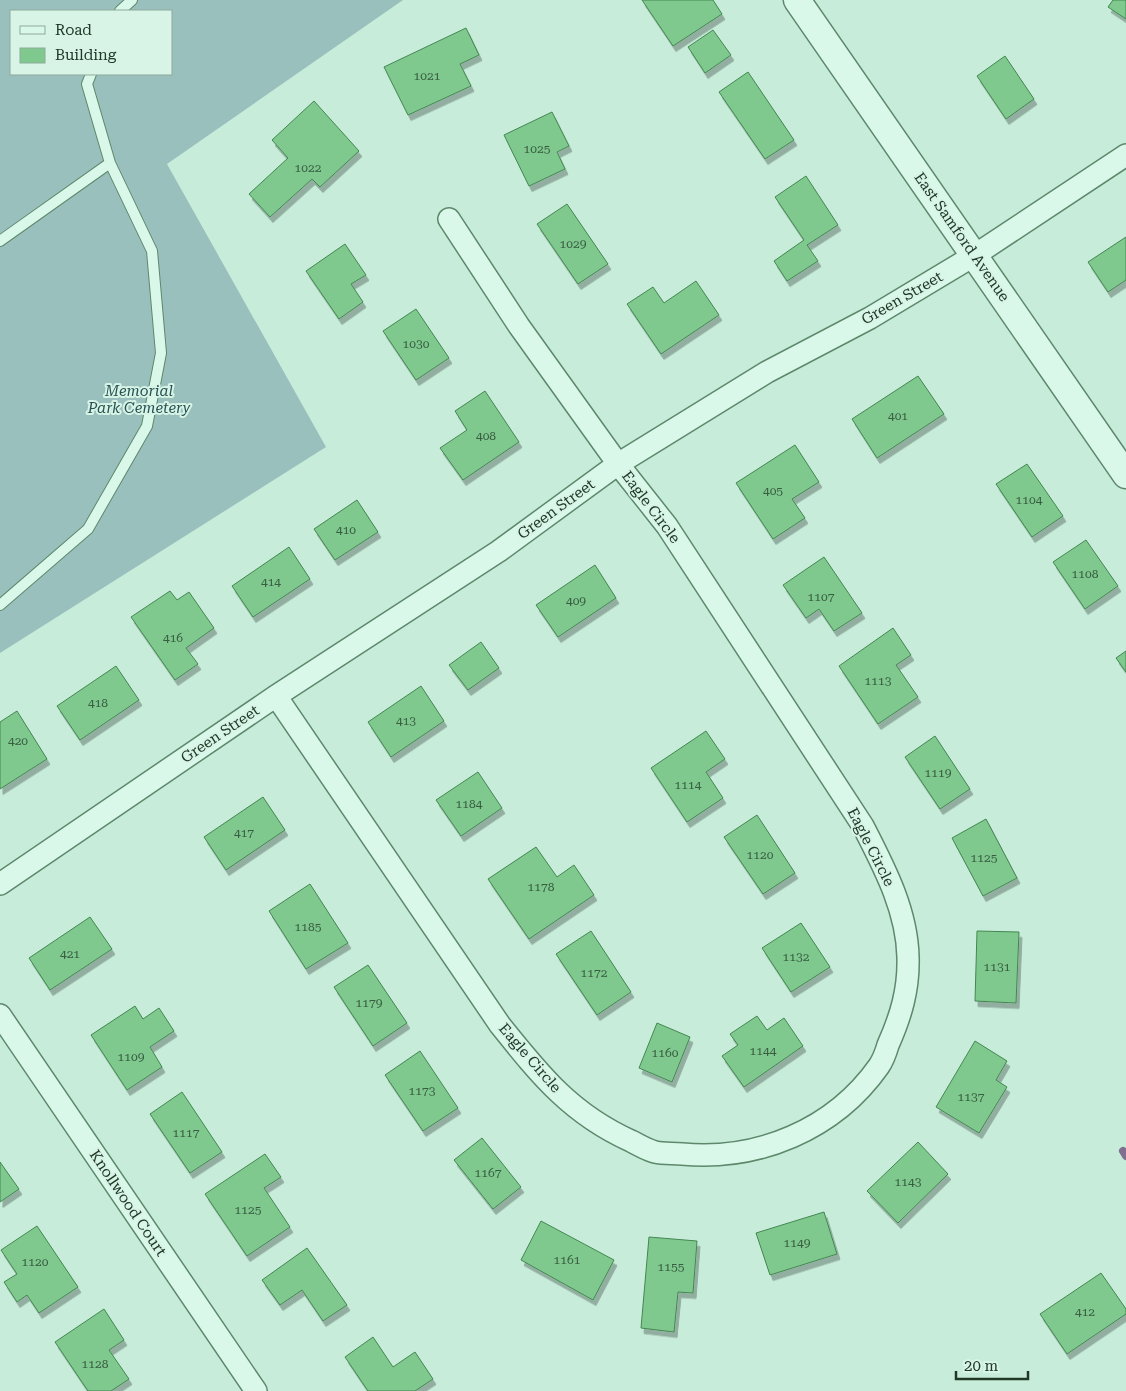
<svg xmlns="http://www.w3.org/2000/svg" width="1126" height="1391" viewBox="0 0 1126 1391" font-family="'Roboto Serif',serif">
<style>
.cemetery{fill:#9ac0bd;fill-rule:evenodd}
.lines{fill:none;stroke-linecap:round;stroke-linejoin:round}
.stream{stroke:#816f8f;stroke-width:8}
.building{fill:#7fc98f;stroke:#448651;filter:url(#shadow)}
.service-casing{stroke:#5d886c;stroke-width:12}
.minor-casing{stroke:#5d886c;stroke-width:24}
.tertiary-casing{stroke:#5d886c;stroke-width:29}
.service{stroke:#daf8e9;stroke-width:10}
.minor{stroke:#daf8e9;stroke-width:21}
.tertiary{stroke:#daf8e9;stroke-width:26}
.labels{text-anchor:middle;stroke-width:4;stroke-linejoin:round;paint-order:stroke}
.number-label{font-size:12px;fill:#385d41}
.street-label{font-size:15px;fill:#203927;stroke:#d7f4e6}
.park-label{font-size:15px;font-style:italic;fill:#285254;stroke:#d7f4e6}
</style>
<defs>
<filter id="shadow"><feDropShadow dx="3" dy="5.5" stdDeviation="0" flood-color="#0004"/></filter>
</defs>
<rect width="100%" height="100%" fill="#c7edda"/>
<path class="cemetery" d="M0 0H403L167 164 326 447 0 653ZM11 11H171V74H11Z"/>
<g class="lines">
<path class="stream" d="M1123 1151 1126 1156"/>
</g>
<path class="building" d="M642 0H713L722 14 673 46Z
M1113 0H1126V19L1108 7Z
M466 28 479 55 460 64 471 86 408 115 384 67Z
M713 30 731 55 705 73 688 47Z
M1005 56 1034 99 1006 119 977 76Z
M748 72 794 140 765 159 719 92Z
M314 101 359 151 320 187 312 179 270 217 249 194 288 158 272 140Z
M552 112 569 146 557 152 565 169 529 186 504 135Z
M806 176 838 225 807 245 818 261 787 281 774 261 804 240 775 197Z
M567 204 608 264 578 284 537 224Z
M1126 237V280L1108 292 1088 262Z
M345 244 366 275 351 284 363 302 339 319 306 271Z
M696 281 719 315 661 354 627 304 653 287 664 303Z
M416 309 449 358 416 380 383 331Z
M918 376 944 414 877 458 852 419Z
M485 391 519 442 463 480 440 448 467 430 455 411Z
M795 445 819 482 792 499 805 518 773 539 736 483Z
M1027 464 1063 516 1032 537 996 484Z
M357 500 378 532 335 560 314 529Z
M1086 540 1118 586 1085 609 1053 562Z
M289 547 310 579 253 617 232 586Z
M824 557 862 613 834 631 819 609 806 618 783 585Z
M595 565 616 598 558 637 536 605Z
M170 591 177 600 189 592 214 628 186 648 198 664 175 680 131 617Z
M893 628 911 655 896 665 918 697 878 724 839 666Z
M481 642 499 668 468 690 449 665Z
M1126 651V672L1116 658Z
M116 666 139 700 80 740 57 706Z
M421 686 444 721 391 757 368 722Z
M17 711 47 759 0 789V722Z
M706 731 725 759 706 772 723 798 687 822 651 768Z
M935 736 970 789 940 809 905 757Z
M478 772 502 808 461 836 436 800Z
M263 797 285 830 226 870 204 837Z
M757 815 795 873 763 894 724 837Z
M986 819 1017 878 983 896 952 838Z
M536 847 557 877 574 865 594 895 529 939 488 879Z
M310 884 348 943 306 969 269 911Z
M90 917 112 949 50 990 29 958Z
M801 923 830 967 791 992 762 948Z
M591 931 631 992 597 1015 556 954Z
M977 931 1019 932 1016 1003 975 1001Z
M368 965 407 1023 373 1046 334 987Z
M135 1006 143 1019 159 1008 174 1031 150 1047 162 1067 127 1090 91 1035Z
M757 1016 767 1030 784 1018 803 1046 744 1087 722 1056 738 1045 730 1034Z
M657 1023 690 1037 672 1082 639 1068Z
M975 1041 1007 1061 996 1080 1007 1087 979 1133 936 1107Z
M420 1051 458 1108 423 1131 385 1075Z
M182 1092 222 1152 190 1173 150 1114Z
M482 1138 521 1187 493 1209 454 1160Z
M918 1142 948 1174 898 1223 867 1191Z
M265 1154 281 1177 264 1188 290 1227 247 1256 205 1194Z
M0 1162 19 1189 0 1202Z
M824 1212 837 1254 770 1275 756 1233Z
M541 1221 614 1260 593 1300 521 1260Z
M37 1226 78 1287 39 1313 27 1295 17 1302 4 1282 17 1274 1 1250Z
M649 1237 697 1241 693 1293 678 1292 674 1332 641 1328Z
M307 1248 347 1305 323 1321 302 1290 280 1305 262 1280Z
M1101 1273 1126 1309V1314L1067 1354 1040 1314Z
M104 1309 124 1340 109 1350 129 1379 111 1391H88L55 1342Z
M373 1337 393 1367 415 1352 433 1379 415 1391H368L345 1357Z"/>
<g class="lines">
<g class="service-casing">
<path id="service" d="M120 11 132 0
M0 241 110 163
M0 605 88 529 147 426 161 353 152 251 110 163 87 84 91 74"/>
</g>
<g class="minor-casing">
<path id="minor" d="M276 696 500 1025C540 1075 571 1114 631 1141 639 1145 647 1150 655 1152 664 1154 673 1153 682 1154 758 1161 834 1130 879 1066 883 1060 886 1052 888 1045 901 1016 909 989 908 957 907 910 884 867 863 826L667 526 618 464 519 326 449 219
M0 884 276 696 499 551 618 464 767 372 870 318 975 255 1126 155
M0 1015 256 1391"/>
</g>
<g class="tertiary-casing">
<path id="tertiary" d="M797 0 1126 475"/>
</g>
<use href="#service" class="service"/>
<use href="#minor" class="minor"/>
<use href="#tertiary" class="tertiary"/>
</g>
<g class="labels">
<g class="number-label">
<text x="427" y="80">1021</text>
<text x="537" y="153">1025</text>
<text x="308" y="172">1022</text>
<text x="573" y="248">1029</text>
<text x="416" y="348">1030</text>
<text x="898" y="420">401</text>
<text x="486" y="440">408</text>
<text x="773" y="495">405</text>
<text x="1029" y="504">1104</text>
<text x="346" y="534">410</text>
<text x="1085" y="578">1108</text>
<text x="271" y="586">414</text>
<text x="821" y="601">1107</text>
<text x="576" y="605">409</text>
<text x="173" y="642">416</text>
<text x="878" y="685">1113</text>
<text x="98" y="707">418</text>
<text x="406" y="725">413</text>
<text x="18" y="745">420</text>
<text x="938" y="777">1119</text>
<text x="688" y="789">1114</text>
<text x="469" y="808">1184</text>
<text x="244" y="837">417</text>
<text x="760" y="859">1120</text>
<text x="984" y="862">1125</text>
<text x="541" y="891">1178</text>
<text x="308" y="931">1185</text>
<text x="70" y="958">421</text>
<text x="796" y="961">1132</text>
<text x="997" y="971">1131</text>
<text x="594" y="977">1172</text>
<text x="369" y="1007">1179</text>
<text x="763" y="1055">1144</text>
<text x="665" y="1057">1160</text>
<text x="131" y="1061">1109</text>
<text x="422" y="1095">1173</text>
<text x="971" y="1101">1137</text>
<text x="186" y="1137">1117</text>
<text x="488" y="1177">1167</text>
<text x="908" y="1186">1143</text>
<text x="248" y="1214">1125</text>
<text x="797" y="1247">1149</text>
<text x="567" y="1264">1161</text>
<text x="35" y="1266">1120</text>
<text x="671" y="1271">1155</text>
<text x="1085" y="1316">412</text>
<text x="95" y="1368">1128</text>
</g>
<g class="street-label">
<text transform="translate(962 237) rotate(55)" y="5">East Samford Avenue</text>
<text transform="translate(902 298) rotate(-30)" y="5">Green Street</text>
<text transform="translate(651 507) rotate(53)" y="5">Eagle Circle</text>
<text transform="translate(556 509) rotate(-36)" y="5">Green Street</text>
<text transform="translate(220 734) rotate(-34)" y="5">Green Street</text>
<text transform="translate(871 847) rotate(63)" y="5">Eagle Circle</text>
<text transform="translate(530 1058) rotate(49)" y="5">Eagle Circle</text>
<text transform="translate(128 1203) rotate(56)" y="5">Knollwood Court</text>
</g>
<g class="park-label">
<text x="139" y="396">Memorial<tspan x="139" dy="17">Park Cemetery</tspan></text>
</g>
</g>
<rect x="10" y="10" width="162" height="65" fill="#d7f4e6" stroke="#8ea99a"/>
<rect x="20" y="26" width="25" height="8" fill="#daf8e9" stroke="#8ea99a"/>
<text x="55" y="35" font-size="15" fill="#203927">Road</text>
<rect x="20" y="48" width="25" height="15" fill="#7fc98f" stroke="#8ea99a"/>
<text x="55" y="60" font-size="15" fill="#203927">Building</text>
<path d="M956 1371v8h72v-8" fill="none" stroke="#203927" stroke-width="2.5"/>
<text x="964" y="1371" font-size="15" fill="#203927" stroke="#d7f4e6" stroke-width="4" paint-order="stroke">20 m</text>
</svg>
